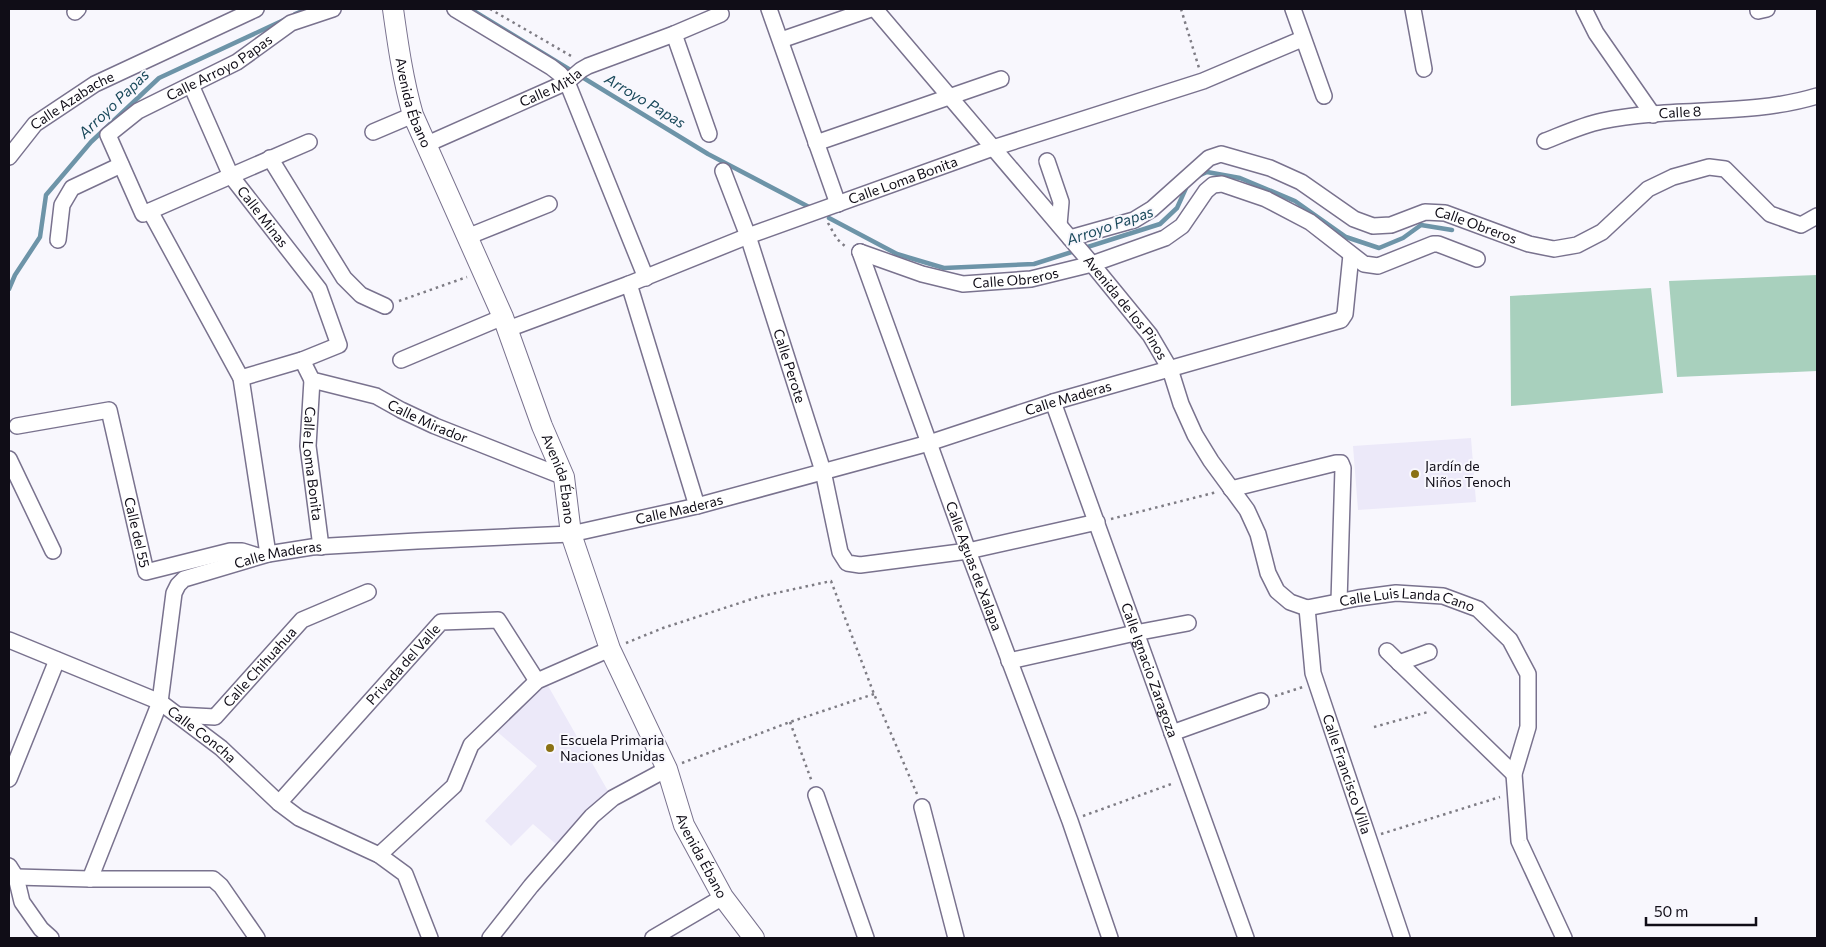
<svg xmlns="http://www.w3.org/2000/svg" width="1826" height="947" viewBox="0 0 1826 947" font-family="Commissioner,sans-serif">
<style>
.built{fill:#ece9f9}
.park{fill:#a8d0bd}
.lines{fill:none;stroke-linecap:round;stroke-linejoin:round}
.stream{stroke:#6d94a8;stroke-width:4.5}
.minor-casing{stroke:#79728e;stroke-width:18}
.major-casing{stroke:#79728e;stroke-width:22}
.path{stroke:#7e7c84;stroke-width:2.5;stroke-dasharray:2.5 4;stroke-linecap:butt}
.minor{stroke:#fff;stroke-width:15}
.major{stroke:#fff;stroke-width:20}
.poi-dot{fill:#8a7114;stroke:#f8f7fd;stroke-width:2}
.labels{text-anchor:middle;stroke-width:4;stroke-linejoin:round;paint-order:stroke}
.street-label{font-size:14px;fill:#100d17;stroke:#f8f7fd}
.poi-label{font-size:14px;fill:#100d17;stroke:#f8f7fd;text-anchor:start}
.water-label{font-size:15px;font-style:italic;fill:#1a495b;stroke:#f8f7fd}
</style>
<rect width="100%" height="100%" fill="#f8f7fd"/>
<path class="built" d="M1471 438 1476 502 1358 510 1353 446Z
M547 684 608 791 557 845 533 824 511 846 485 821 537 766 494 729Z"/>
<path class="park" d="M1817 275V371L1677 377 1669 281Z
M1651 288 1663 393 1511 406 1510 296Z"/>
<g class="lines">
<path class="stream" d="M472 10 708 154 809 207
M295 14 307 9
M1198 176 1207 172 1240 178 1295 201 1346 237 1379 248 1403 238 1421 225 1452 230
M829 218 897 254 944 268 1034 264 1160 224 1177 208 1186 188
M9 289 15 275 40 237 46 195 91 142 159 78 286 19"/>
<g class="minor-casing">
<g id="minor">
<path d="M455 9 551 67 560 74 567 82 646 278"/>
<path d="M769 9 838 204"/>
<path id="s1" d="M875 9 1092 264 1150 335 1170 369 1181 404 1195 435 1211 461 1247 510 1258 534 1268 573 1277 591 1290 602 1307 608"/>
<path d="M1293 9 1324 96"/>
<path d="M1413 9 1424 69"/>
<path d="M1584 9 1596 33 1653 115"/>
<path d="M1758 9V11L1767 9"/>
<path d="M75 12 78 9"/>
<path d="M674 34 709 134"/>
<path d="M781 40 871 9"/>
<path id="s2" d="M191 85 231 176 319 289 339 345 302 360 241 378"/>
<path d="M373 132 413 115"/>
<path id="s3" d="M1545 141C1563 134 1583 125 1602 121 1673 106 1748 117 1817 96"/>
<path id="s4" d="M309 142 143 214 108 135 138 111 237 62 291 23 333 9"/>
<path d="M816 143 1001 79"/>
<path id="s5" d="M425 145 567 82 581 70 588 66 674 34 721 14"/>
<path id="s6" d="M9 157 35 124 95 84 256 9"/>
<path d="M270 158 344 278 361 295 385 306"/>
<path d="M1047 161 1061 202 1059 225"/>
<path id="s7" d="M723 171 748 236 823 471 840 552 847 563 860 565 968 551 1097 522"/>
<path d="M150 211 241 378 268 554"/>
<path d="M467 237 549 204"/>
<path id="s8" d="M1070 238 1134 220 1152 209 1209 158 1221 154 1270 168 1301 182 1354 219 1373 226 1391 225 1425 212 1445 213 1529 244 1554 249 1577 245 1602 232 1648 189 1673 177 1709 167 1725 169 1770 214 1801 225 1817 216"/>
<path d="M58 240 62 205 72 188 121 165"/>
<path id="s9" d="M860 252 968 551 1070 821 1110 938"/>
<path id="s10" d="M860 252 922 274 963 284 1031 279 1092 264 1165 238 1182 226 1206 191 1213 185 1222 184 1266 199 1310 222 1364 264 1378 266 1433 244H1438L1477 259"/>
<path d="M629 284 697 506"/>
<path id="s11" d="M508 329 629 284 748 236 993 148 1203 81 1302 39"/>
<path id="s12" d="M302 360 312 380 376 396 401 410 435 426 564 477"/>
<path d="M401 360 503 317"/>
<path id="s13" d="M312 380 308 446 321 547"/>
<path id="s14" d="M1053 402 1246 938"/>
<path id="s15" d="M17 426 109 410 146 572 230 551H242L258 556"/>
<path d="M9 459 53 551"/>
<path d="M1231 489 1336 463H1341L1343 468 1339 602"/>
<path id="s16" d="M1307 608 1358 598 1396 593 1443 596 1478 609 1510 640 1528 674V727L1514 774 1519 841 1564 938"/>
<path id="s17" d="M1307 608 1313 673 1402 938"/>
<path id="s18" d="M9 640 160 702 221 748 279 803 299 818 379 855 405 874 430 938"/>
<path d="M1387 651 1514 774"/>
<path d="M1009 661 1135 633 1188 623"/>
<path d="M1399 663 1429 652"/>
<path id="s19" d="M177 715 215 717 302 620 368 592"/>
<path d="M1172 733 1261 701"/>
<path d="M9 779 57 660"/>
<path d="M816 795 866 938"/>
<path id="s20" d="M279 803 441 622 498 620 537 681"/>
<path d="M922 807 956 938"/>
<path d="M379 855 454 786 471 745 537 681 610 649"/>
<path d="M9 866 16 877 22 902 41 929 51 938"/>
<path d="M16 877 90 879H213L221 886 257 938"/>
<path id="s21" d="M90 879 160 702 174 593 178 585 184 579 268 554 312 547 417 541 571 534 697 506 929 443 1053 402 1341 320 1345 314 1351 255"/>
<path d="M490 938 531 886 592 816 613 798 667 769"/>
<path d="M653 938 723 897"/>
</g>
</g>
<g class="major-casing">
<g id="major">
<path id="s22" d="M393 9C398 45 403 80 413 115L503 317 542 426 564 477 571 534 610 649 667 769 684 825 723 897 754 938"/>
</g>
</g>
<path class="path" d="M490 9 573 57
M1181 9 1199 68
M828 223 837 239 847 248
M399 301 467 277
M1111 519 1217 492
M626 643 663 628 758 597 831 581 874 694 917 794
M1275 696 1303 687
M790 722 812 782
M1374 727 1428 712
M682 763 790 722 874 694
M1083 816 1174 783
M1381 834 1500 797"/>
<use href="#minor" class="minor"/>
<use href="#major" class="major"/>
</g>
<g class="poi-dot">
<circle cx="1415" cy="474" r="5"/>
<circle cx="550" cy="748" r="5"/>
</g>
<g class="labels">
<g class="street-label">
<text dy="5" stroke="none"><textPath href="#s4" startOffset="398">Calle Arroyo Papas</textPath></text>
<text dy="5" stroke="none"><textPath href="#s5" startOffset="138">Calle Mitla</textPath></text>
<text dy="5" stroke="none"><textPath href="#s6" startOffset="86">Calle Azabache</textPath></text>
<text dy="5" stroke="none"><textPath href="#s22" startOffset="96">Avenida Ébano</textPath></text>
<text dy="5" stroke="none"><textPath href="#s3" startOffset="139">Calle 8</textPath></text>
<text dy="5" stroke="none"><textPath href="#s11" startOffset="422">Calle Loma Bonita</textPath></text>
<text dy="5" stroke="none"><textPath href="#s2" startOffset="151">Calle Minas</textPath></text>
<text dy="5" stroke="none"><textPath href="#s8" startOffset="454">Calle Obreros</textPath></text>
<text dy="5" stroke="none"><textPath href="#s10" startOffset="161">Calle Obreros</textPath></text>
<text dy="5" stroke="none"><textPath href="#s1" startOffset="390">Avenida de los Pinos</textPath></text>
<text dy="5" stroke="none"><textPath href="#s7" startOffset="206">Calle Perote</textPath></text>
<text dy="5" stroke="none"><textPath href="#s21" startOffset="1225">Calle Maderas</textPath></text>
<text dy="5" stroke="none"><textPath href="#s12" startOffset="146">Calle Mirador</textPath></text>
<text dy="5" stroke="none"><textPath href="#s13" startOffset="84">Calle Loma Bonita</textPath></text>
<text dy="5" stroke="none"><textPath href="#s22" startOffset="501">Avenida Ébano</textPath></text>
<text dy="5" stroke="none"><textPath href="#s21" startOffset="820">Calle Maderas</textPath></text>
<text dy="5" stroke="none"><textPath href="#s15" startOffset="219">Calle del 55</textPath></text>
<text dy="5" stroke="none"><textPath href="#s21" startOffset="415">Calle Maderas</textPath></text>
<text dy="5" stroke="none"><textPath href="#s9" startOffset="334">Calle Aguas de Xalapa</textPath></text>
<text dy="5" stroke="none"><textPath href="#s16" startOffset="102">Calle Luis Landa Cano</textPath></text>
<text dy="5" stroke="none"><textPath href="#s20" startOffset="186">Privada del Valle</textPath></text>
<text dy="5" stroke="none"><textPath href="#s19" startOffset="105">Calle Chihuahua</textPath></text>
<text dy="5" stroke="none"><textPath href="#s14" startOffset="285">Calle Ignacio Zaragoza</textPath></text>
<text dy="5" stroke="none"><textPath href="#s18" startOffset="216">Calle Concha</textPath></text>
<text dy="5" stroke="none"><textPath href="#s17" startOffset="172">Calle Francisco Villa</textPath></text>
<text dy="5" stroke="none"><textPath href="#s22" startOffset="906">Avenida Ébano</textPath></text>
</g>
<g class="poi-label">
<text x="1425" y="471">Jardín de<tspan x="1425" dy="16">Niños Tenoch</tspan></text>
<text x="560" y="745">Escuela Primaria<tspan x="560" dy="16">Naciones Unidas</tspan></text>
</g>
<g class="water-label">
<text transform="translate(645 101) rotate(31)" y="5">Arroyo Papas</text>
<text transform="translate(114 104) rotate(-44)" y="5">Arroyo Papas</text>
<text transform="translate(1110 226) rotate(-19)" y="5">Arroyo Papas</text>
</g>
</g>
<rect width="1826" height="947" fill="none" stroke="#100d17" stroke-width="20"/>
<path d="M1646 917v8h110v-8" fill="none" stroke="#100d17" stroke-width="2.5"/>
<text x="1654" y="917" font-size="15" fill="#100d17" stroke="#f8f7fd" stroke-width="4" paint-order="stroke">50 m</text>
</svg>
